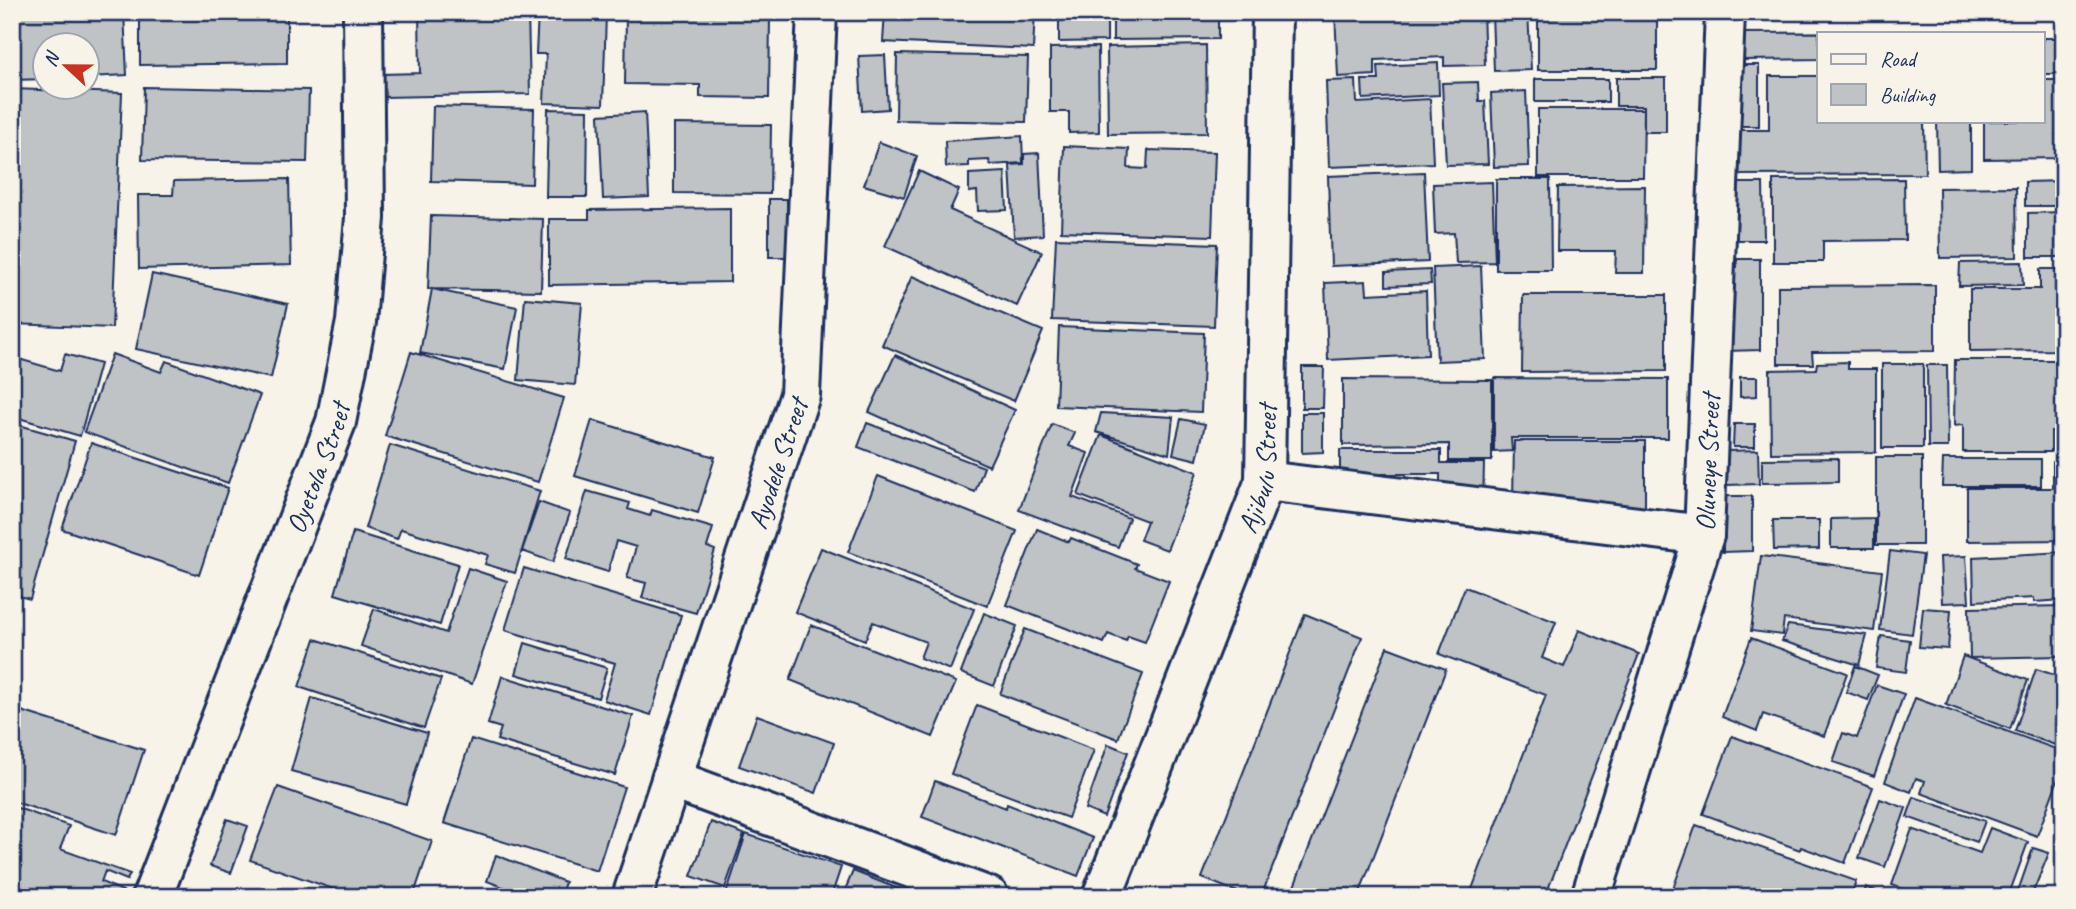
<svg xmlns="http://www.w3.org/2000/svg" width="2076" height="909" viewBox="0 0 2076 909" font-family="Caveat,sans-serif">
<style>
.building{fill:#c0c3c5;stroke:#1b2f5e;stroke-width:2}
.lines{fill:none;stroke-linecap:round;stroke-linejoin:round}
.minor-casing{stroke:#1b2f5e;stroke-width:44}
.tertiary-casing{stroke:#1b2f5e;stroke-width:44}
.minor{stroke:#f7f3e8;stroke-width:38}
.tertiary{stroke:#f7f3e8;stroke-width:38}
.labels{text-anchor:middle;stroke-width:6;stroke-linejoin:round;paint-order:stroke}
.street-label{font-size:28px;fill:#1b2f5e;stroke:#f7f3e8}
</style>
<rect width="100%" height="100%" fill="#f7f3e8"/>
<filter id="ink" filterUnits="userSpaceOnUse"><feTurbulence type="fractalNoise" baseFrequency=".0143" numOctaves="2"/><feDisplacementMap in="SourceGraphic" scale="14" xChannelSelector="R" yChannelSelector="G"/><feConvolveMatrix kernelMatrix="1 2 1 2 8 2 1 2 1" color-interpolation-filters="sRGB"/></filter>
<g filter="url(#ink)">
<path class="building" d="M12 12H124L127 75 88 77V46H46V79L12 80Z
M140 12H287V63L140 65Z
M419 12H528L530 94 383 97 382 74 420 73Z
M538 12 606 14 603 105 544 103 546 54H536Z
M885 12H1035L1033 49 883 42Z
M1059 12H1107V41L1059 42Z
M1113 12H1218V39L1113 40Z
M1335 12H1483L1485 65 1444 66V57L1375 60V75L1338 77Z
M1492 12H1528L1531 70 1494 71Z
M1538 12H1657V70H1538Z
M626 15 770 16 769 98 700 97V85L625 84Z
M1881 32 1819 33V59L1741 60 1740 33Z
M2043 38H2064V74H2043Z
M1206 45 1207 133 1108 134 1107 47Z
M1098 47 1099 132 1069 133V112H1050V48Z
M897 54 1028 57 1026 122 896 120Z
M885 55 888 109 862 111 859 56Z
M1438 63 1439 95 1363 99 1362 80H1379L1378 66Z
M1741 65H1759V126H1741Z
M1769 76H1819V121H1924L1925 174 1736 175V130H1769Z
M1616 78H1666V132H1644V106H1616Z
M1535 79H1608V102H1535Z
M1356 80 1357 103 1430 99 1433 163 1329 167 1326 81Z
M2043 80H2064V158L1984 159V121H2043Z
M1478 82 1479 101H1485L1488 164 1446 165 1442 83Z
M144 87 309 90 307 162 142 160Z
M12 89 122 93 112 328 13 324 12 330Z
M1526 91 1529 166 1494 167 1491 93Z
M433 106 534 109 532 184 431 181Z
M548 109 588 110 587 197H546Z
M1538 109H1644L1643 177H1538Z
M645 112 649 197 603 199 599 115Z
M1937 121H1971V169L1938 170Z
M674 124 771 125 770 194 674 193Z
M1022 136 1023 163 990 165 989 160 969 161V166L946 167 945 141Z
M879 142 917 156 904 197 864 185Z
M1064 146 1129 149 1128 168 1147 169 1148 150 1215 152 1212 236 1061 231Z
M1039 153 1043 235 1014 237 1010 165 1024 164V154Z
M919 171 959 190 950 210 1042 252 1017 306 885 246Z
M1005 172 1007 210 978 211 977 191 969 192V174Z
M1424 172 1428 262 1331 266 1328 176Z
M289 179 291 265 139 269 138 195H173L174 181Z
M1496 179H1550L1551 270H1496Z
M1904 179 1905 240 1823 241V262H1773V180Z
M2064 181V206H2025V182Z
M1492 182 1495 262 1456 263 1454 233 1435 234 1433 184Z
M1731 183H1763L1764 240H1730Z
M1645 186 1644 273H1615L1616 251H1557L1558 187Z
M2016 187 2017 257 1940 258 1939 188Z
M769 199H787V257H769Z
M730 208V282L549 285V219H589V210Z
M2064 212V257H2028V213Z
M431 216 543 219 541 291 428 289Z
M1056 238 1217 244 1214 326 1052 320Z
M1737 259H1760V350L1726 351V267H1737Z
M2022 262 2023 285 1959 286 1960 263Z
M1481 266 1485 359 1437 361 1433 268Z
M2040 269H2064V350L1970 351V289H2040Z
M1430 270 1431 284 1386 286V272Z
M152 274 288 304 271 378 136 349Z
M912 276 1043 331 1014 401 882 345Z
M1366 281 1367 294 1426 291 1428 355 1328 360 1325 283Z
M1935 285V351L1812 352 1813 364H1778V286Z
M432 289 517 307 505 369 420 353Z
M1523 295H1666V371L1522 372Z
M525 298 582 303 575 385 518 380Z
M1059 327 1204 333 1201 412 1056 406Z
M411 352 564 398 538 482 385 436Z
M65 354 100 364 80 436 12 416V357L60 371Z
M112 354 161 372 166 361 260 395 228 483 84 432Z
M895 355 1015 410 989 466 869 412Z
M1955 360H2064V453H2058L2059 431H2051V452H1963V425L1954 426Z
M1848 362V369H1876V452L1771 453 1770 370 1816 369 1817 363Z
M1882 364H1923V448H1882Z
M1927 365H1947L1948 447H1928Z
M1302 367H1324L1323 408H1302Z
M1740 377H1757V396L1740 397Z
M1494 378 1668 379V438H1511L1512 451 1494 452Z
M1343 379 1492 380V461H1449V444L1343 445Z
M1101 413 1173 417 1169 454 1096 432Z
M1302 413H1323V452L1302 453Z
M1181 419 1205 424 1197 460 1173 454Z
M592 420 715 457 698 513 575 476Z
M12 423 75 441 30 599 12 594Z
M867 423 984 467 975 492 858 447Z
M1052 424 1075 433 1069 446 1088 453 1072 497 1129 518 1118 547 1019 510Z
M1734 424H1755V447H1733Z
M1101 435 1197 472 1167 550 1140 540 1147 521 1078 495Z
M1514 441H1645V516L1513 502Z
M91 443 228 488 199 575 62 529Z
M390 445 540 491 515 573 485 564 488 555 401 529 397 539 365 528Z
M1340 450H1441V463H1484L1483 504 1440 488V474H1340Z
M1758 450 1759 484 1727 485V451Z
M1876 457H1922V545H1876Z
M1838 458V482L1762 483V459Z
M1943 459H2041V486H1942Z
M2053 462H2064V540L1967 541V488H2053Z
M878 476 1017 531 987 606 848 552Z
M587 491 630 503 628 509 650 516 652 510 713 528 707 547 715 550 696 613 642 598 646 583 627 578 636 547 616 541 608 572 566 559Z
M1723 496H1752V551L1723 552Z
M539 502 570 513 553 562 522 551Z
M1874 518V548H1831V519Z
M1773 520H1819V549L1774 550Z
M1037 529 1069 542 1071 538 1137 564 1135 568 1169 581 1145 642 1128 636 1126 641 1108 634 1104 643 1007 605Z
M353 532 458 564 440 625 335 594Z
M821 548 974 609 950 670 920 658 926 642 873 622 865 640 795 612Z
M1890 551 1923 555 1912 634 1880 630Z
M2064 552V600L2034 602V598L1974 601 1973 557Z
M1761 556 1882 571 1874 631 1784 619 1782 635 1751 631Z
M1966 556 1969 602 1942 603 1940 557Z
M468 568 507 581 472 684 361 646 374 609 446 633Z
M524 568 681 615 651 715 604 700 615 663 505 630Z
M1465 587 1556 622 1542 658 1564 667 1579 630 1639 654 1545 897H1469L1546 695 1439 654Z
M2064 606V656L1970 658 1969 608Z
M1923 608 1951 610 1948 649 1919 647Z
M984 613 1017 626 994 686 961 673Z
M1305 614 1362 637 1261 897H1250L1202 878Z
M811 625 956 682 933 737 790 680Z
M1788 625 1867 635 1859 665 1782 641Z
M1025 629 1143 674 1118 739 1000 694Z
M1881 636 1910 640 1906 672 1876 668Z
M1751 638 1847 673 1824 736 1763 714 1757 731 1722 717Z
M315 639 441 679 424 728 299 687Z
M525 643 607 668 598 698 516 674Z
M1387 647 1446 669 1358 897H1290Z
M1963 656 2028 680 2010 729 1946 705Z
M1855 666 1878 675 1868 700 1846 692Z
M2036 669 2064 678V748L2015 731Z
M502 676 633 716 615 775 497 740 501 728 488 724Z
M1877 685 1904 694 1874 776 1833 762 1843 733 1857 738Z
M312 698 427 733 406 804 291 771Z
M1915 698 2064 752V763L2037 836 1921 793 1925 781 1916 778 1911 792 1885 782Z
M977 705 1094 750 1068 818 951 774Z
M12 708 144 750 116 835 12 801Z
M757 715 834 743 816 793 739 766Z
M1732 736 1873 787 1845 863 1801 847 1800 850 1703 814Z
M471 739 624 787 597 871 444 823Z
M1108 744 1128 752 1104 817 1085 809Z
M935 781 1006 808 1007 804 1093 838 1078 876 922 817Z
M278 787 432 841 413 897H356L250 860Z
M1914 797 1985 821 1977 842 1907 817Z
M1880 799 1906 808 1885 867 1859 858Z
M12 806 69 826 60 849 130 874 127 880 105 871 101 882 123 891 120 897H12V889L22 866 12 863Z
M227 819 248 826 231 873 210 866Z
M711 822 744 834 725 888 691 876Z
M1696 825 1856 881 1851 897H1670Z
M1990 828 2028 842 2008 897H1924L1892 885 1912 829 1980 853Z
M746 834 841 867 831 897H725Z
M2033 848 2049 853 2031 897H2016Z
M496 855 565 882 560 897H529L487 881Z
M853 871 919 897H842Z
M1866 887 1891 897H1863Z
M684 889 706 897H681Z"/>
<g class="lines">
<g class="minor-casing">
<g id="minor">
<path d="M1265 481 1704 535"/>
<path d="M671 779 989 897"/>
<path id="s1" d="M152 897 336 422 356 322 365 218 363 12"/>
<path id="s2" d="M632 897 800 395 817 12"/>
<path id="s3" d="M1591 897 1704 535 1725 12"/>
</g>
</g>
<g class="tertiary-casing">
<g id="tertiary">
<path id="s4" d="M1102 897 1265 481 1272 12"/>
</g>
</g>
<use href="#minor" class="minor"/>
<use href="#tertiary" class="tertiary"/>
</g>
</g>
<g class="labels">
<g class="street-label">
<text dy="10" stroke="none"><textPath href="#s3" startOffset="452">Oluneye Street</textPath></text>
<text dy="10" stroke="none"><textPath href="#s2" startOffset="457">Ayodele Street</textPath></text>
<text dy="10" stroke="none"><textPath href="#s1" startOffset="460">Oyetola Street</textPath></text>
<text dy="10" stroke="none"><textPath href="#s4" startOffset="458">Ajibulu Street</textPath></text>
</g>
</g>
<rect width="2076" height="909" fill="none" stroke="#f7f3e8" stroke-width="42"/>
<rect x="21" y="21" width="2034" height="867" fill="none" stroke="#1b2f5e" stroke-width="2.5" filter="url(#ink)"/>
<rect x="1817" y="32" width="228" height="91" fill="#f7f3e8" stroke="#9fa5b1" stroke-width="2"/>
<rect x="1831" y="54" width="35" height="10" fill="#f7f3e8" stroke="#9fa5b1" stroke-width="2"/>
<text x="1880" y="66" font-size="21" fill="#1b2f5e">Road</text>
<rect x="1831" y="84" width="35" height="21" fill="#c0c3c5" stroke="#9fa5b1" stroke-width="2"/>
<text x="1880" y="102" font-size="21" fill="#1b2f5e">Building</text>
<g transform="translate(66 66) rotate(292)"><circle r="33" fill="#f7f3e8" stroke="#9fa5b1" stroke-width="2"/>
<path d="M0-5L12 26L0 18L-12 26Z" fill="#c8321e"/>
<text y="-10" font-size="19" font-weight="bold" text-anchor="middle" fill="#1b2f5e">N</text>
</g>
</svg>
